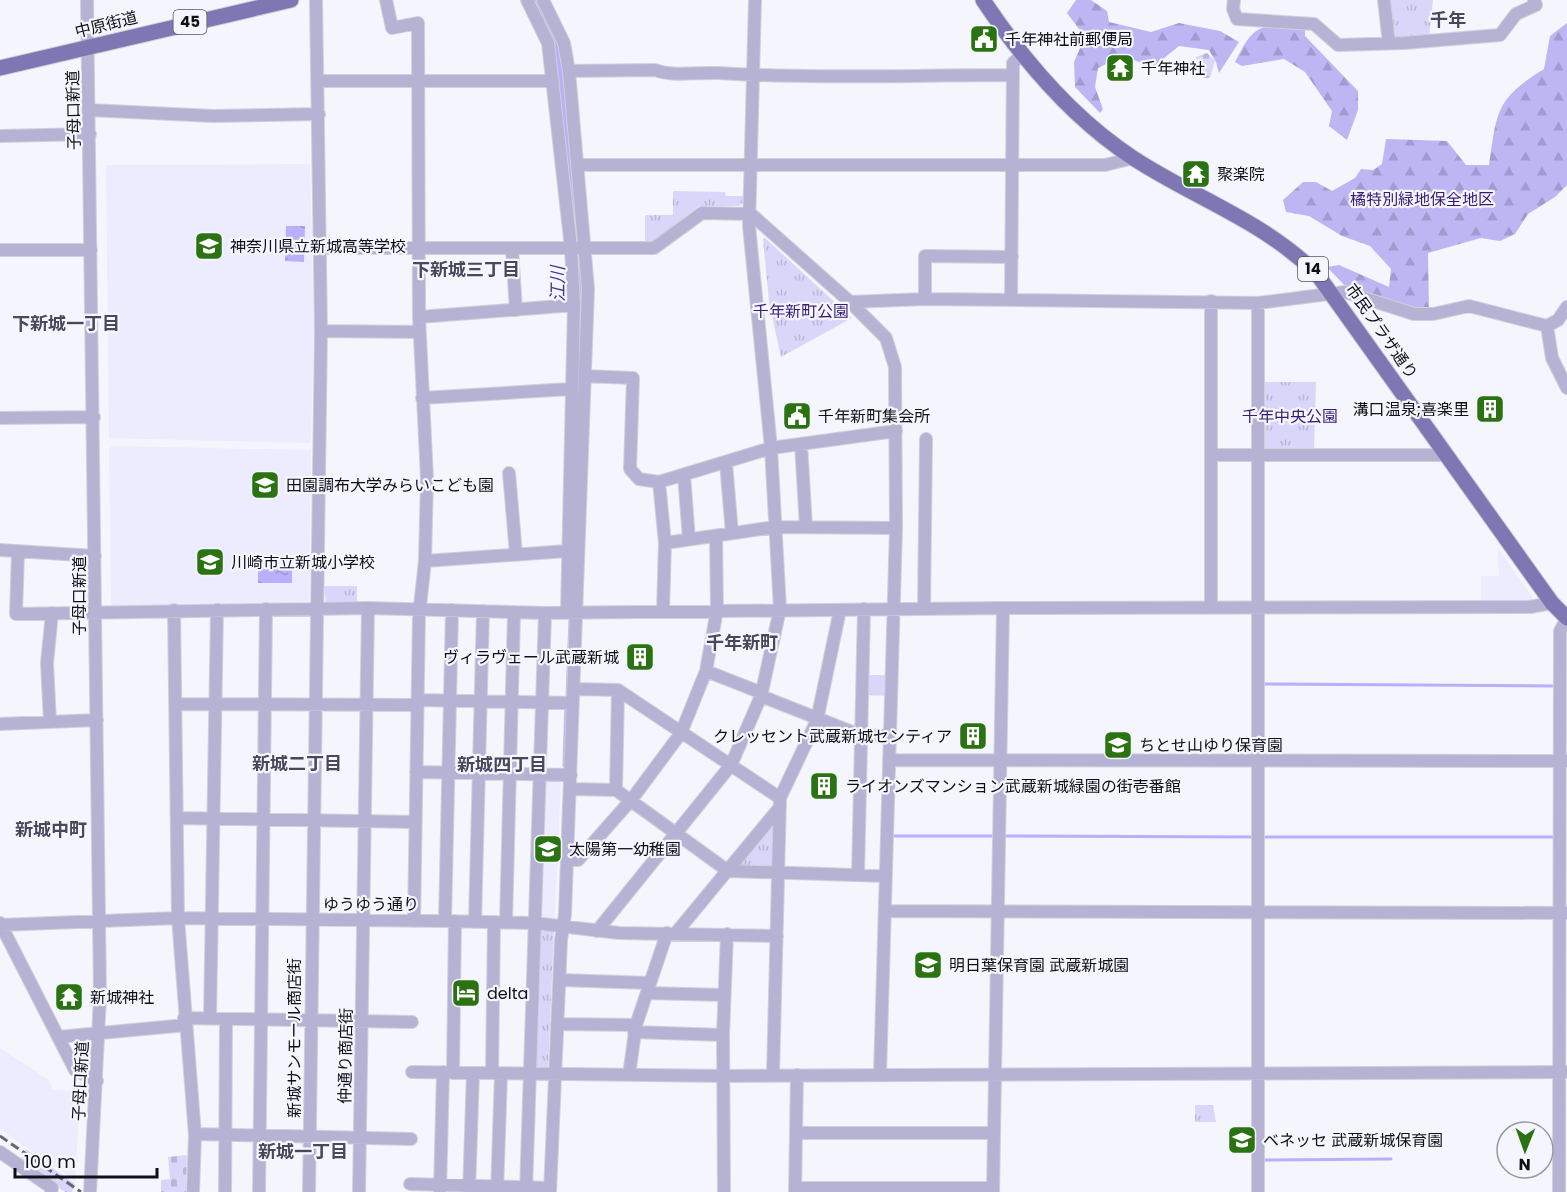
<svg xmlns="http://www.w3.org/2000/svg" width="1567" height="1192" viewBox="0 0 1567 1192" font-family="Poppins,'Noto Sans JP',sans-serif">
<style>
.built{fill:#edecfe}
.grass{fill:url(#grass-tufts)}
.forest{fill:url(#forest-firs)}
.cemetery{fill:url(#cemetery-stones)}
.water{fill:url(#water-ripples)}
.lines{fill:none;stroke-linecap:round;stroke-linejoin:round}
.stream{stroke:#b9affb;stroke-width:3}
.river{stroke:#b9affb;stroke-width:16}
.minor-casing{stroke:#d0d0d9;stroke-width:14}
.major-casing{stroke:#d0d0d9;stroke-width:17}
.minor{stroke:#b5b2d4;stroke-width:12}
.major{stroke:#7f77b4;stroke-width:15}
.rail{stroke:#67676f;stroke-width:3;stroke-dasharray:9 4.5;stroke-linecap:butt}
.labels{text-anchor:middle;stroke-width:4.5;stroke-linejoin:round;paint-order:stroke}
.shield{fill:#f5f5fe;stroke:#55545c;stroke-width:1.5}
.shield-label{font-size:15px;font-weight:bold;fill:#100f17}
.street-label{font-size:16px;fill:#100f17;stroke:#f5f5fe}
.poi-label{font-size:16px;fill:#100f17;stroke:#f5f5fe;text-anchor:start}
.park-label{font-size:16px;fill:#351c72;stroke:#f5f5fe}
.neighbourhood-label{font-size:18px;font-weight:bold;fill:#49475a;stroke:#f5f5fe}
.water-label{font-size:18px;font-style:italic;fill:#473389;stroke:#f5f5fe}
</style>
<defs>
<pattern id="grass-tufts" width="24" height="20" patternUnits="userSpaceOnUse" patternTransform="scale(1.5)"><rect width="24" height="20" fill="#d9d6f9"/><path d="M3 7l-1-3M5 7V3M7 7l1-3M15 17l-1-3M17 17v-4M19 17l1-3" fill="none" stroke="#b9b6d5"/></pattern>
<pattern id="forest-firs" width="22" height="20" patternUnits="userSpaceOnUse" patternTransform="scale(1.5)"><rect width="22" height="20" fill="#bdb6f3"/><path d="M5 1l3.5 6h-7zM16 11l3.5 6h-7z" fill="#a19bd0"/></pattern>
<pattern id="cemetery-stones" width="16" height="16" patternUnits="userSpaceOnUse" patternTransform="scale(1.5)"><rect width="16" height="16" fill="#d9d6f9"/><path d="M2 7V4a2 2 0 0 1 4 0v3zM10 15v-3a2 2 0 0 1 4 0v3z" fill="#b9b6d5"/></pattern>
<pattern id="water-ripples" width="26" height="14" patternUnits="userSpaceOnUse" patternTransform="scale(1.5)"><rect width="26" height="14" fill="#b9affb"/><path d="M2 4q2-2 4 0t4 0M15 11q2-2 4 0t4 0" fill="none" stroke="#9e95d6"/></pattern>
</defs>
<rect width="100%" height="100%" fill="#f5f5fe"/>
<path class="built" d="M310 164 314 326 311 443 109 438 106 165Z
M112 446 311 450 309 601 306 604 111 606 109 449Z
M1497 547 1533 598 1532 602H1481V576H1499Z
M541 779H561L555 918H537Z
M0 1048 49 1080 52 1090 76 1091 80 1098 75 1181 0 1129Z"/>
<path class="grass" d="M1387 0H1433L1429 37 1394 39Z
M673 191 725 192 726 196H744V201L739 206H699L653 242 645 241V215H673Z
M765 238 852 318 781 357 769 302 763 239Z
M1265 382H1316L1314 450 1265 449Z
M324 586H357V604L326 603Z
M866 675H889L888 696 866 695Z
M776 821 775 868 771 871 736 865Z
M538 930 554 931 548 1071 534 1070Z
M1195 1105H1213L1216 1122H1195Z
M26 1149 75 1184 72 1192H65L20 1160Z"/>
<path class="forest" d="M1076 0H1091L1107 11 1109 22 1151 32 1179 23 1220 31 1239 42 1219 73 1216 62 1209 50 1179 46 1153 67 1123 56 1098 68 1095 87 1103 109 1100 113 1075 87 1074 62 1085 37 1067 13Z
M1567 23V185L1555 197 1528 214 1515 234 1500 241 1481 238 1428 253 1429 311 1410 309 1347 288 1327 267 1339 265 1389 287 1391 269 1370 246 1342 236 1309 216 1286 212 1283 200 1303 182H1316L1332 191 1355 178 1361 169 1373 170 1382 164 1386 139 1447 141 1466 165H1489C1497 112 1495 99 1544 69L1550 36Z
M1266 27 1305 28V36L1358 91V110L1347 140 1329 126 1332 111 1305 72 1284 59 1242 66 1235 62C1243 48 1249 30 1266 27Z"/>
<path class="cemetery" d="M1207 53 1215 61 1210 78H1204L1196 57Z
M187 1155 186 1192H161V1180L170 1179 168 1157Z"/>
<path class="water" d="M286 226H305L304 262 285 261Z
M292 567V583H258V568Z"/>
<g class="lines">
<path class="stream" d="M1265 684 1555 686
M567 698 570 620
M564 766 566 705
M894 836H995
M1002 836 1253 837
M1260 837H1556
M1261 1160 1391 1159"/>
<path class="river" d="M535 0 554 39 558 60 578 246 579 305"/>
<g class="minor-casing">
<path id="minor" d="M87 0 100 997 90 1192
M386 0 392 28 418 23 419 317 427 478 425 561 419 615 414 921
M527 0 548 43 571 248 574 305 567 611
M543 0 564 43 569 71 588 289 565 914 561 940 550 1192
M1234 0 1233 9 1237 19 1314 24 1338 45 1404 43 1500 35 1516 14 1536 5 1534 0
M1384 0 1389 43
M569 71 655 70C674 77 698 72 718 73 816 79 915 75 1012 75
M318 81H553
M89 110 213 116 319 114
M0 136 90 134
M578 165H1105L1133 158
M319 248H654L702 213 751 214 850 302 886 338 895 367 896 528 880 1075
M512 249 516 310
M0 250H91
M925 299V256L1012 257
M1011 300 1013 63 1022 55
M850 302 925 299 1258 303 1345 292 1414 314H1433L1469 306 1547 326 1558 320 1567 307
M1258 303V1192
M419 317 574 305
M1547 326 1552 358 1567 388
M321 331 419 332
M585 376 633 378 630 469 639 479 659 482 771 448 896 431
M422 398 570 389
M0 418 94 417
M801 444 806 527
M1211 455H1447
M726 463 732 533
M509 473 516 554
M684 475 689 539
M659 482 665 543 663 610
M665 543 775 527 896 528
M0 550 95 556
M18 551 16 614 368 608 545 613 1003 608 1530 607 1552 603
M425 561 567 551
M1211 607V301
M924 609 926 439
M174 610 178 918 195 1135 193 1192
M706 671 762 693
M573 689 618 690 780 798
M761 696 860 735 889 736
M418 700 572 703
M176 704 418 705
M50 722 47 663 52 613
M0 724 97 720
M889 760 1567 761
M416 772 571 775
M570 789 616 790 728 871 885 876
M616 790 618 690
M177 818 415 822
M567 859 578 860 632 799 681 733 706 671 717 610 716 536
M858 875 864 609
M885 911 1567 913
M445 921 452 610
M475 922 483 611
M506 922 514 612
M0 923 75 1070 97 1081
M0 925 178 918 445 921 534 923 619 933 777 936
M597 931 731 765 761 696 780 609 771 448 749 226 755 0
M675 934 780 807
M560 980 650 983
M647 993 724 995
M184 1018 412 1022
M210 1018 217 610
M557 1024 636 1025
M634 1032 723 1035
M58 1037 186 1025
M412 1072 723 1076 1567 1072
M453 1073 455 921
M492 1073 494 922
M629 1075 636 1025 667 933
M773 1075 780 798 817 720 840 610
M796 1133H994
M195 1134 411 1139
M0 1152 52 1188 51 1192
M410 1184 550 1188
M795 1188H993
M440 1191 443 1072
M225 1192 226 1019
M259 1192 266 609
M309 1192 321 331 316 0
M359 1192 368 608
M469 1192 473 1073
M497 1192 501 1074
M526 1192 545 613
M724 1192 723 1035 727 934
M795 1192 797 1075
M993 1192 1003 608
M1559 1192 1560 631 1567 618"/>
</g>
<g class="major-casing">
<path id="major" d="M983 0C1023 60 1072 118 1133 158 1196 199 1262 220 1317 274L1552 603 1567 618
M0 68 291 0"/>
</g>
<use href="#minor" class="minor"/>
<use href="#major" class="major"/>
<path class="rail" d="M0 1136 81 1192"/>
</g>
<defs>
<g id="civic-square" transform="scale(1.5)"><rect x="-9" y="-9" width="18" height="18" rx="4" fill="#2b7213" stroke="#f5f5fe"/><path d="M-.6-6.5H3V-4.5H.6V-3L4-1V1h2V6H-6V1h2V-1L-.6-3ZM-1.2 2.5V6h2.4V2.5Z" fill="#fff"/></g>
<g id="temple-square" transform="scale(1.5)"><rect x="-9" y="-9" width="18" height="18" rx="4" fill="#2b7213" stroke="#f5f5fe"/><path d="M0-6L5-2H3V0L6.5 2.5H4V6H1.5V3h-3V6H-4V2.5H-6.5L-3 0V-2H-5Z" fill="#fff"/></g>
<g id="school-square" transform="scale(1.5)"><rect x="-9" y="-9" width="18" height="18" rx="4" fill="#2b7213" stroke="#f5f5fe"/><path d="M0-5L7-2L0 1L-7-2ZM-4 1L0 2.5L4 1V4Q0 6-4 4Z" fill="#fff"/></g>
<g id="building-square" transform="scale(1.5)"><rect x="-9" y="-9" width="18" height="18" rx="4" fill="#2b7213" stroke="#f5f5fe"/><path d="M-4-6H4V6H1V3H-1V6H-4ZM-2.5-4.3h1.7v1.8h-1.7ZM.8-4.3h1.7v1.8H.8ZM-2.5-1h1.7V.8h-1.7ZM.8-1h1.7V.8H.8Z" fill="#fff"/></g>
<g id="hotel-square" transform="scale(1.5)"><rect x="-9" y="-9" width="18" height="18" rx="4" fill="#2b7213" stroke="#f5f5fe"/><path d="M-6-4.5h1.5V1H6V5H4.5V3h-9V5H-6ZM-4 0a1.8 1.8 0 1 1 3.6 0ZM.5 0V-2.5h3Q6-2.5 6 0Z" fill="#fff"/></g>
</defs>
<g fill-rule="evenodd">
<use href="#civic-square" x="984" y="39"/>
<use href="#temple-square" x="1120" y="68"/>
<use href="#temple-square" x="1196" y="174"/>
<use href="#school-square" x="209" y="246"/>
<use href="#building-square" x="1490" y="409"/>
<use href="#civic-square" x="797" y="416"/>
<use href="#school-square" x="265" y="485"/>
<use href="#school-square" x="210" y="562"/>
<use href="#building-square" x="640" y="657"/>
<use href="#building-square" x="973" y="736"/>
<use href="#school-square" x="1118" y="745"/>
<use href="#building-square" x="824" y="786"/>
<use href="#school-square" x="548" y="849"/>
<use href="#school-square" x="928" y="965"/>
<use href="#hotel-square" x="466" y="993"/>
<use href="#temple-square" x="69" y="997"/>
<use href="#school-square" x="1242" y="1140"/>
</g>
<g class="labels">
<g class="shield">
<rect x="173.5" y="10" width="33" height="24" rx="4.5"/>
<rect x="1298" y="257" width="30" height="24" rx="4.5"/>
</g>
<g class="shield-label">
<text x="190" y="27">45</text>
<text x="1313" y="274">14</text>
</g>
<g class="street-label">
<text transform="translate(106 24) rotate(-14)" y="6">中原街道</text>
<text transform="translate(73 110) rotate(-91)" y="6">子母口新道</text>
<text transform="translate(1382 331) rotate(55)" y="6">市民プラザ通り</text>
<text transform="translate(79 596) rotate(-90)" y="6">子母口新道</text>
<text x="371" y="910">ゆうゆう通り</text>
<text transform="translate(294 1038) rotate(-90)" y="6">新城サンモール商店街</text>
<text transform="translate(345 1056) rotate(-89)" y="6">仲通り商店街</text>
<text transform="translate(80 1081) rotate(-87)" y="6">子母口新道</text>
</g>
<g class="poi-label">
<text x="1005" y="45">千年神社前郵便局</text>
<text x="1141" y="74">千年神社</text>
<text x="1217" y="180">聚楽院</text>
<text x="230" y="252">神奈川県立新城高等学校</text>
<text x="1469" y="415" text-anchor="end">溝口温泉;喜楽里</text>
<text x="818" y="422">千年新町集会所</text>
<text x="286" y="491">田園調布大学みらいこども園</text>
<text x="231" y="568">川崎市立新城小学校</text>
<text x="619" y="663" text-anchor="end">ヴィラヴェール武蔵新城</text>
<text x="952" y="742" text-anchor="end">クレッセント武蔵新城センティア</text>
<text x="1139" y="751">ちとせ山ゆり保育園</text>
<text x="845" y="792">ライオンズマンション武蔵新城緑園の街壱番館</text>
<text x="569" y="855">太陽第一幼稚園</text>
<text x="949" y="971">明日葉保育園 武蔵新城園</text>
<text x="487" y="999">delta</text>
<text x="90" y="1003">新城神社</text>
<text x="1263" y="1146">ベネッセ 武蔵新城保育園</text>
</g>
<g class="park-label">
<text x="1422" y="205">橘特別緑地保全地区</text>
<text x="801" y="317">千年新町公園</text>
<text x="1290" y="422">千年中央公園</text>
</g>
<g class="neighbourhood-label">
<text x="1448" y="26">千年</text>
<text x="466" y="276">下新城三丁目</text>
<text x="66" y="330">下新城一丁目</text>
<text x="742" y="649">千年新町</text>
<text x="297" y="770">新城二丁目</text>
<text x="502" y="771">新城四丁目</text>
<text x="51" y="836">新城中町</text>
<text x="303" y="1158">新城一丁目</text>
</g>
<g class="water-label">
<text transform="translate(558 284) rotate(-90)" y="6">江川</text>
</g>
</g>
<g transform="translate(1525 1150) rotate(181)"><circle r="28" fill="#f5f5fe" stroke="#9999a2" stroke-width="1.5"/>
<path d="M0-4.5L10 22L0 15L-10 22Z" fill="#2b7213"/>
<text y="-9" font-size="16" font-weight="bold" text-anchor="middle" fill="#100f17">N</text>
</g>
<path d="M15 1168v9h142v-9" fill="none" stroke="#100f17" stroke-width="3"/>
<text x="24" y="1168" font-size="18" fill="#100f17" stroke="#f5f5fe" stroke-width="4.5" paint-order="stroke">100 m</text>
</svg>
